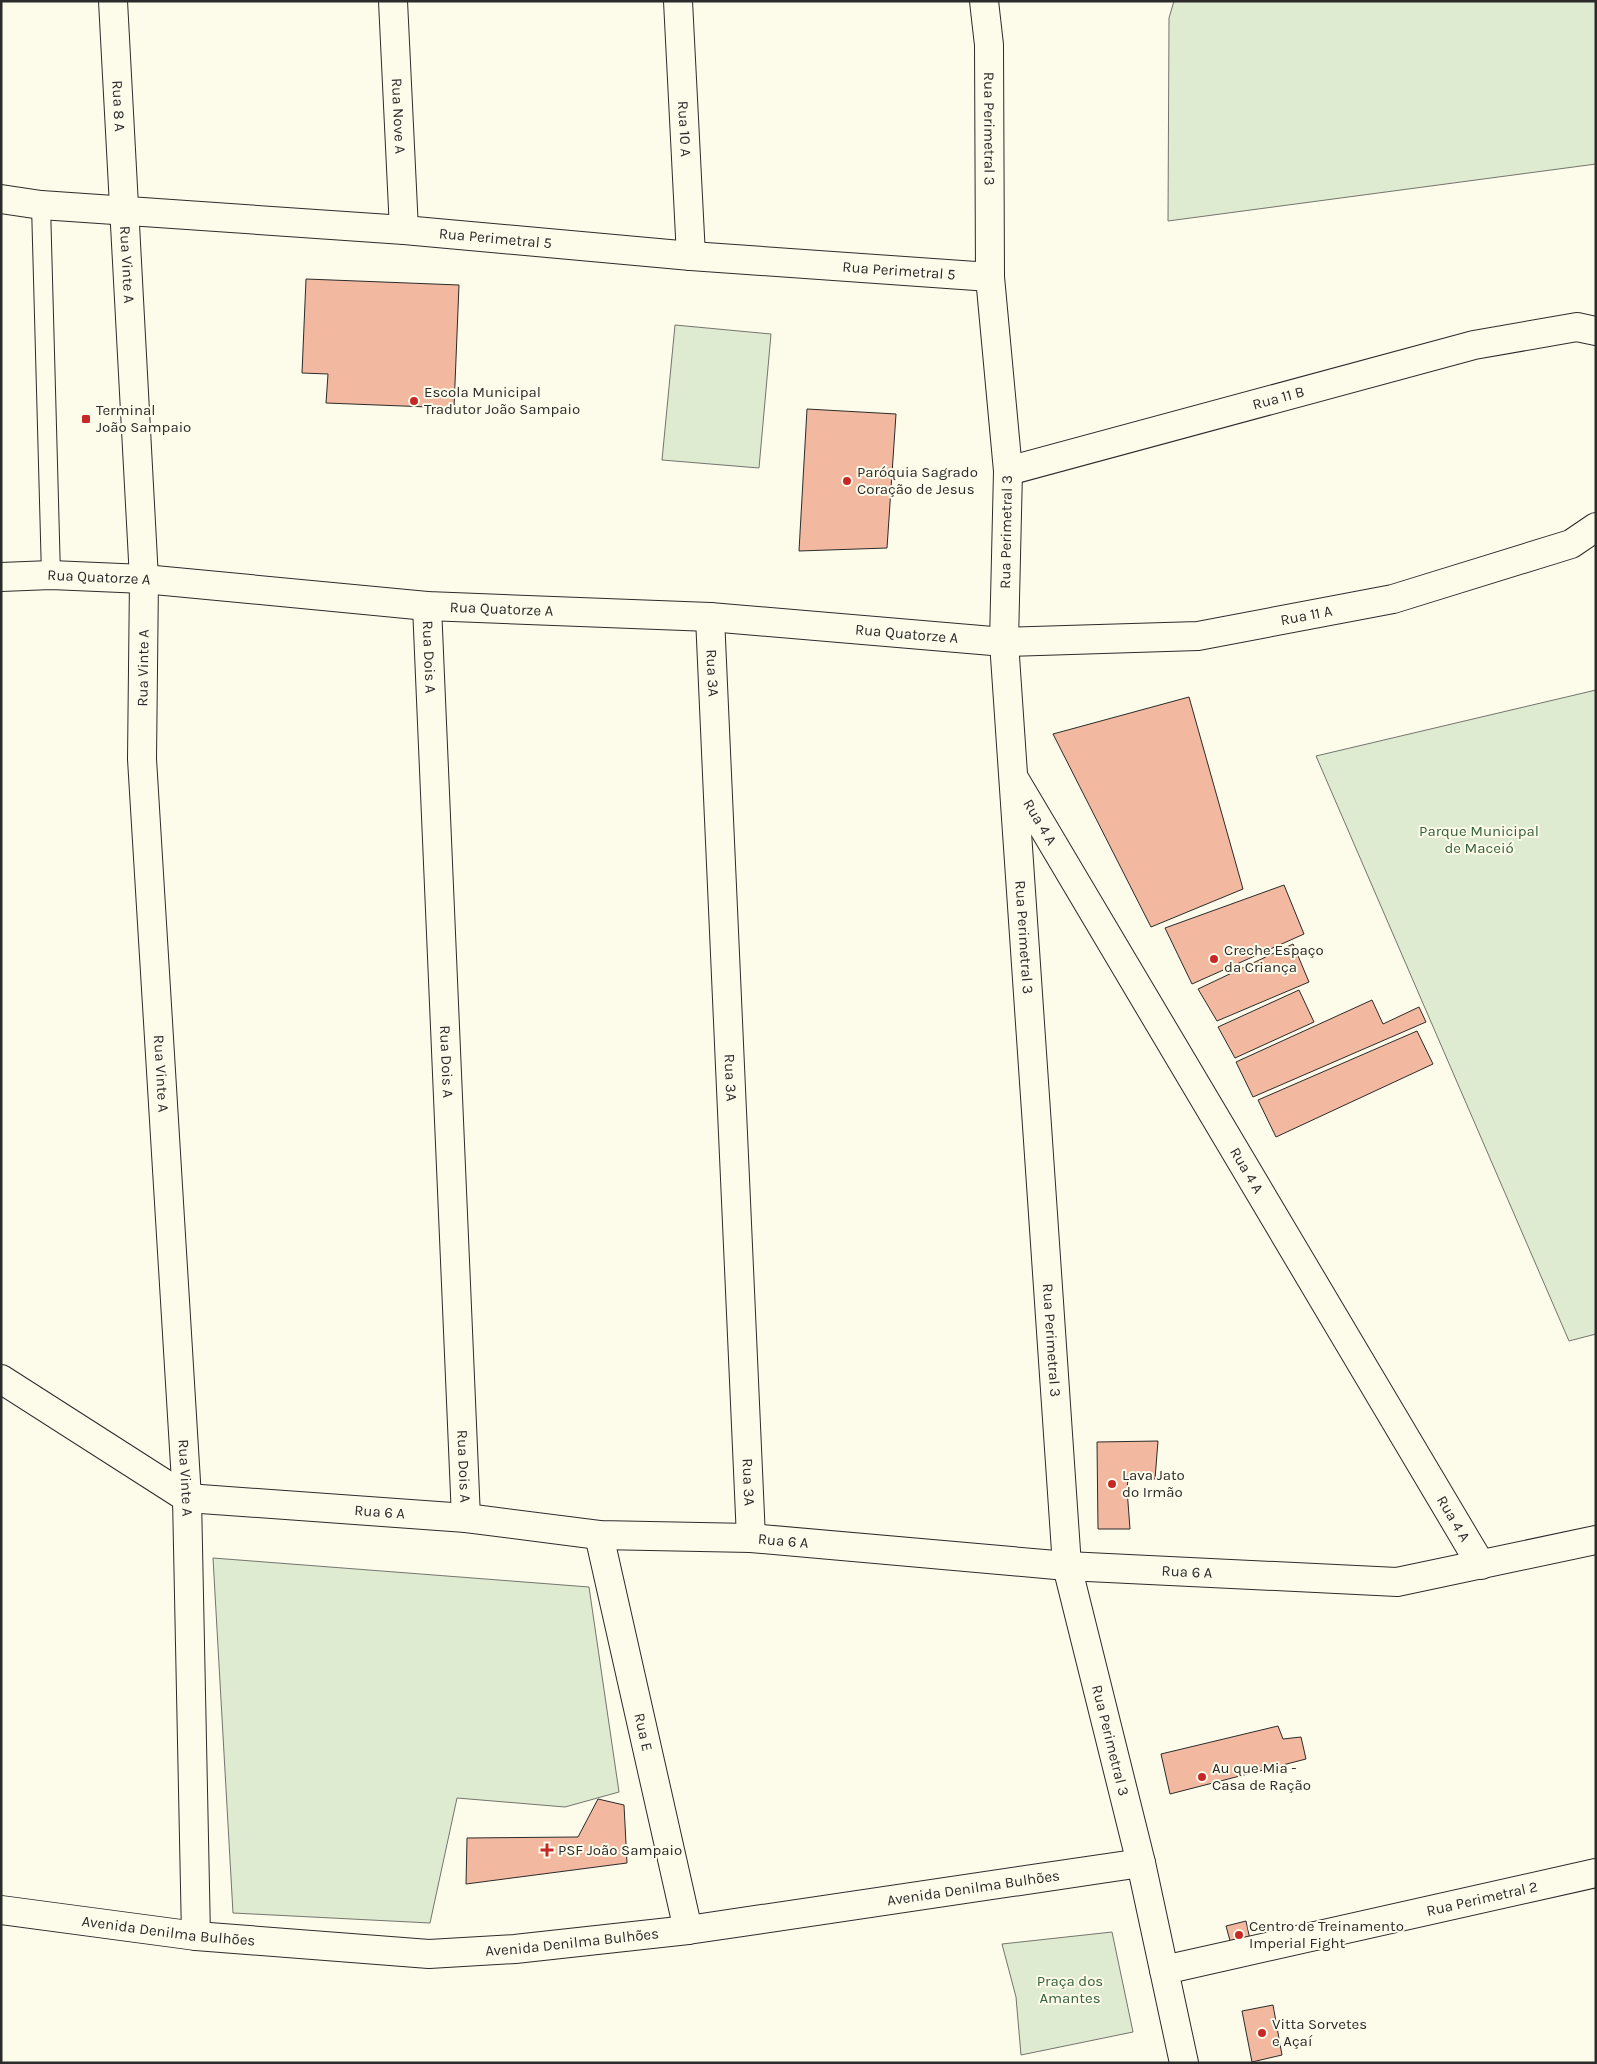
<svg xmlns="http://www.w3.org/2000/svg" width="1597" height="2064" viewBox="0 0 1597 2064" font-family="Karla,sans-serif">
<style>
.green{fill:#deebd1;stroke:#74746e}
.building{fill:#f2b8a0;stroke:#2b2b2b}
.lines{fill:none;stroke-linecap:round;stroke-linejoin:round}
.lane-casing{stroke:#2b2b2b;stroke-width:20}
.street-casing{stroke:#2b2b2b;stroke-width:30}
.secondary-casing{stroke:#2b2b2b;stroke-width:30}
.lane{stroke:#fdfbea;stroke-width:18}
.street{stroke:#fdfbea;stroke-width:28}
.secondary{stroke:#fdfbea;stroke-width:28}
.poi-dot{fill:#c62828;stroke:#fdfbea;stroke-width:2}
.labels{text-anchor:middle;stroke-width:4;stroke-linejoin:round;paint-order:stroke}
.street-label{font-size:15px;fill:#2b2b2b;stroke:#fdfbea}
.poi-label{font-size:15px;fill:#2b2b2b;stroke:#fdfbea;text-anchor:start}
.park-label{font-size:15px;fill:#34623c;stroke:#fdfbea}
</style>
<rect width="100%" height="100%" fill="#fdfbea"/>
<path class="green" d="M1174 1H1596V164L1168 221 1169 18Z
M675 325 771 334 759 468 662 460Z
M1596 690V1334L1569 1341 1316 756Z
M213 1558 589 1587 619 1792 565 1807 457 1798 430 1923 233 1913Z
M1112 1932 1133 2032 1021 2055 1016 1997 1002 1944Z"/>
<path class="building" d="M306 279 459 285 454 408 326 403 328 374 302 373Z
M807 409 896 414 887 548 799 551Z
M1189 697 1243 889 1151 927 1053 734Z
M1284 885 1304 934 1192 984 1165 928Z
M1293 944 1309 982 1217 1021 1198 989Z
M1299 990 1314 1022 1235 1058 1218 1027Z
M1372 1000 1383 1024 1419 1007 1426 1022 1253 1097 1236 1062Z
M1417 1031 1433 1064 1276 1137 1258 1100Z
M1158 1441 1155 1479H1128L1127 1489 1130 1529H1098L1097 1442Z
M1278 1726 1283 1739 1301 1737 1306 1759 1170 1794 1161 1754Z
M598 1799 624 1805 627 1863 466 1884 467 1838 578 1837Z
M1246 1921 1251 1944 1232 1948 1226 1926Z
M1273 2005 1282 2055 1252 2062 1242 2011Z"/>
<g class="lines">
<g class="lane-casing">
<path id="lane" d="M41 205 51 575"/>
</g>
<g class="street-casing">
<g id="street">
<path id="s1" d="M113 1 144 579 142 759 187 1498 196 1936"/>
<path id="s2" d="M393 1 404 230"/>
<path id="s3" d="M678 1 691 256"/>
<path id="s4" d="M984 1 989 45 990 277 1008 471 1004 642 1067 1566 1141 1863"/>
<path id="s5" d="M1 199 41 205 404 230 691 256 990 277"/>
<path id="s6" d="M1008 471 1474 345 1577 327 1596 331"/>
<path id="s7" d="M1 577 51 575 144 579 427 606 710 617 1004 642 1198 636 1393 599 1571 544 1596 527"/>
<path id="s8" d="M427 606 466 1518"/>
<path id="s9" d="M710 617 751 1538"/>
<path id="s10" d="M1015 780 1481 1565"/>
<path id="s11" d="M1 1379 187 1498 466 1518 599 1535 751 1538 1067 1566 1397 1582 1596 1540"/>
<path id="s12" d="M599 1535 688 1930"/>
<path id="s13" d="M1164 1970 1596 1873"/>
</g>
</g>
<g class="secondary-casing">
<g id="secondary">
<path id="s14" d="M1 1910 196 1936 429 1954 515 1949 688 1930 1141 1863 1184 2063"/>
</g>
</g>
<use href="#lane" class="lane"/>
<use href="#street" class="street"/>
<use href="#secondary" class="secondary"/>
</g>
<g class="poi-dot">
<circle cx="414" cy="401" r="5"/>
<rect x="81" y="414" width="10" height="10" rx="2.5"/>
<circle cx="847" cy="481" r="5"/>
<circle cx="1214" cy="959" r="5"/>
<circle cx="1112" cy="1484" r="5"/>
<circle cx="1202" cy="1777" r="5"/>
<path d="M544.5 1842.5h5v5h5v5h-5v5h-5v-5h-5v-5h5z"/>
<circle cx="1239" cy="1935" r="5"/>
<circle cx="1262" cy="2033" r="5"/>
</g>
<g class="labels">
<g class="street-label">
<text dy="5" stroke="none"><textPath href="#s1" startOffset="105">Rua 8 A</textPath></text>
<text dy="5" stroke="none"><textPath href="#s2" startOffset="115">Rua Nove A</textPath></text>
<text dy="5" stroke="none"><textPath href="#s4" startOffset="128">Rua Perimetral 3</textPath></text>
<text dy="5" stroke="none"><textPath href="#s3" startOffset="128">Rua 10 A</textPath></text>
<text dy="5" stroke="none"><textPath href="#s5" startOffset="496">Rua Perimetral 5</textPath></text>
<text dy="5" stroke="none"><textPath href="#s1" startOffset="264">Rua Vinte A</textPath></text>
<text dy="5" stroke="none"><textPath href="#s5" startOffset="901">Rua Perimetral 5</textPath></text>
<text dy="5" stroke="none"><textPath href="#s6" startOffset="280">Rua 11 B</textPath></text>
<text transform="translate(1006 532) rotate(-89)" y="5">Rua Perimetral 3</text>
<text dy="5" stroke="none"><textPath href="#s7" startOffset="98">Rua Quatorze A</textPath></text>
<text dy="5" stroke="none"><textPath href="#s7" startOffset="502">Rua Quatorze A</textPath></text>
<text dy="5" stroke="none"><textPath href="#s7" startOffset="1310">Rua 11 A</textPath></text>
<text dy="5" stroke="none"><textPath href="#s7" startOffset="908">Rua Quatorze A</textPath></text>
<text dy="5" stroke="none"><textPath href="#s8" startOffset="51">Rua Dois A</textPath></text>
<text transform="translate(143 668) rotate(-89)" y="5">Rua Vinte A</text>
<text dy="5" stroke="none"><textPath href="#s9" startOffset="56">Rua 3A</textPath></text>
<text dy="5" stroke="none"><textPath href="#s10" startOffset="49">Rua 4 A</textPath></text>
<text dy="5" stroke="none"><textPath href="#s4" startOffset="938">Rua Perimetral 3</textPath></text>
<text dy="5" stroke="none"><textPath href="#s8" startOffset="456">Rua Dois A</textPath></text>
<text dy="5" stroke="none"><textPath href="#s1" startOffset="1074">Rua Vinte A</textPath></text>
<text dy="5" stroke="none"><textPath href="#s9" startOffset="461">Rua 3A</textPath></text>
<text dy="5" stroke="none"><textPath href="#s10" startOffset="454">Rua 4 A</textPath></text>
<text dy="5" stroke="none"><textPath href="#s4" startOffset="1342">Rua Perimetral 3</textPath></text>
<text dy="5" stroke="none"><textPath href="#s8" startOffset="861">Rua Dois A</textPath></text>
<text dy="5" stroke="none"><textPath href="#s1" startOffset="1479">Rua Vinte A</textPath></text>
<text dy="5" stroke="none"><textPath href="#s9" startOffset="866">Rua 3A</textPath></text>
<text dy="5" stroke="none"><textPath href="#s11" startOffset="414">Rua 6 A</textPath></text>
<text dy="5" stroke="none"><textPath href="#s10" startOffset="859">Rua 4 A</textPath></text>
<text dy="5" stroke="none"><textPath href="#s11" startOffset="819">Rua 6 A</textPath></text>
<text dy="5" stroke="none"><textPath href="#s11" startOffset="1224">Rua 6 A</textPath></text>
<text dy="5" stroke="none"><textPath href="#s12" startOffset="202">Rua E</textPath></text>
<text dy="5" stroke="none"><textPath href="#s4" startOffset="1748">Rua Perimetral 3</textPath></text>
<text dy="5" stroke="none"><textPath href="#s14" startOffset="979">Avenida Denilma Bulhões</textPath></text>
<text dy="5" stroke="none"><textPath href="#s13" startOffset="326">Rua Perimetral 2</textPath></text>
<text dy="5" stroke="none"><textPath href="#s14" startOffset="169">Avenida Denilma Bulhões</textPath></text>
<text dy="5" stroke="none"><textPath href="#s14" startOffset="574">Avenida Denilma Bulhões</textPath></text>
</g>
<g class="poi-label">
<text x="424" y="397">Escola Municipal<tspan x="424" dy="17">Tradutor João Sampaio</tspan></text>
<text x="96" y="415">Terminal<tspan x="96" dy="17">João Sampaio</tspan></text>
<text x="857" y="477">Paróquia Sagrado<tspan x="857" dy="17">Coração de Jesus</tspan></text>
<text x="1224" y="955">Creche Espaço<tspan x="1224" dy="17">da Criança</tspan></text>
<text x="1122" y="1480">Lava Jato<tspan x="1122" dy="17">do Irmão</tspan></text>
<text x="1212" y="1773">Au que Mia -<tspan x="1212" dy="17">Casa de Ração</tspan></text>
<text x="558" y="1855">PSF João Sampaio</text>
<text x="1249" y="1931">Centro de Treinamento<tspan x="1249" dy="17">Imperial Fight</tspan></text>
<text x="1272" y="2029">Vitta Sorvetes<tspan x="1272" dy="17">e Açaí</tspan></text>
</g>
<g class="park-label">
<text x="1479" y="836">Parque Municipal<tspan x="1479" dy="17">de Maceió</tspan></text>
<text x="1070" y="1986">Praça dos<tspan x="1070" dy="17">Amantes</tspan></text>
</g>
</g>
<rect width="1597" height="2064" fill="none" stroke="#2b2b2b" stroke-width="5"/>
</svg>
